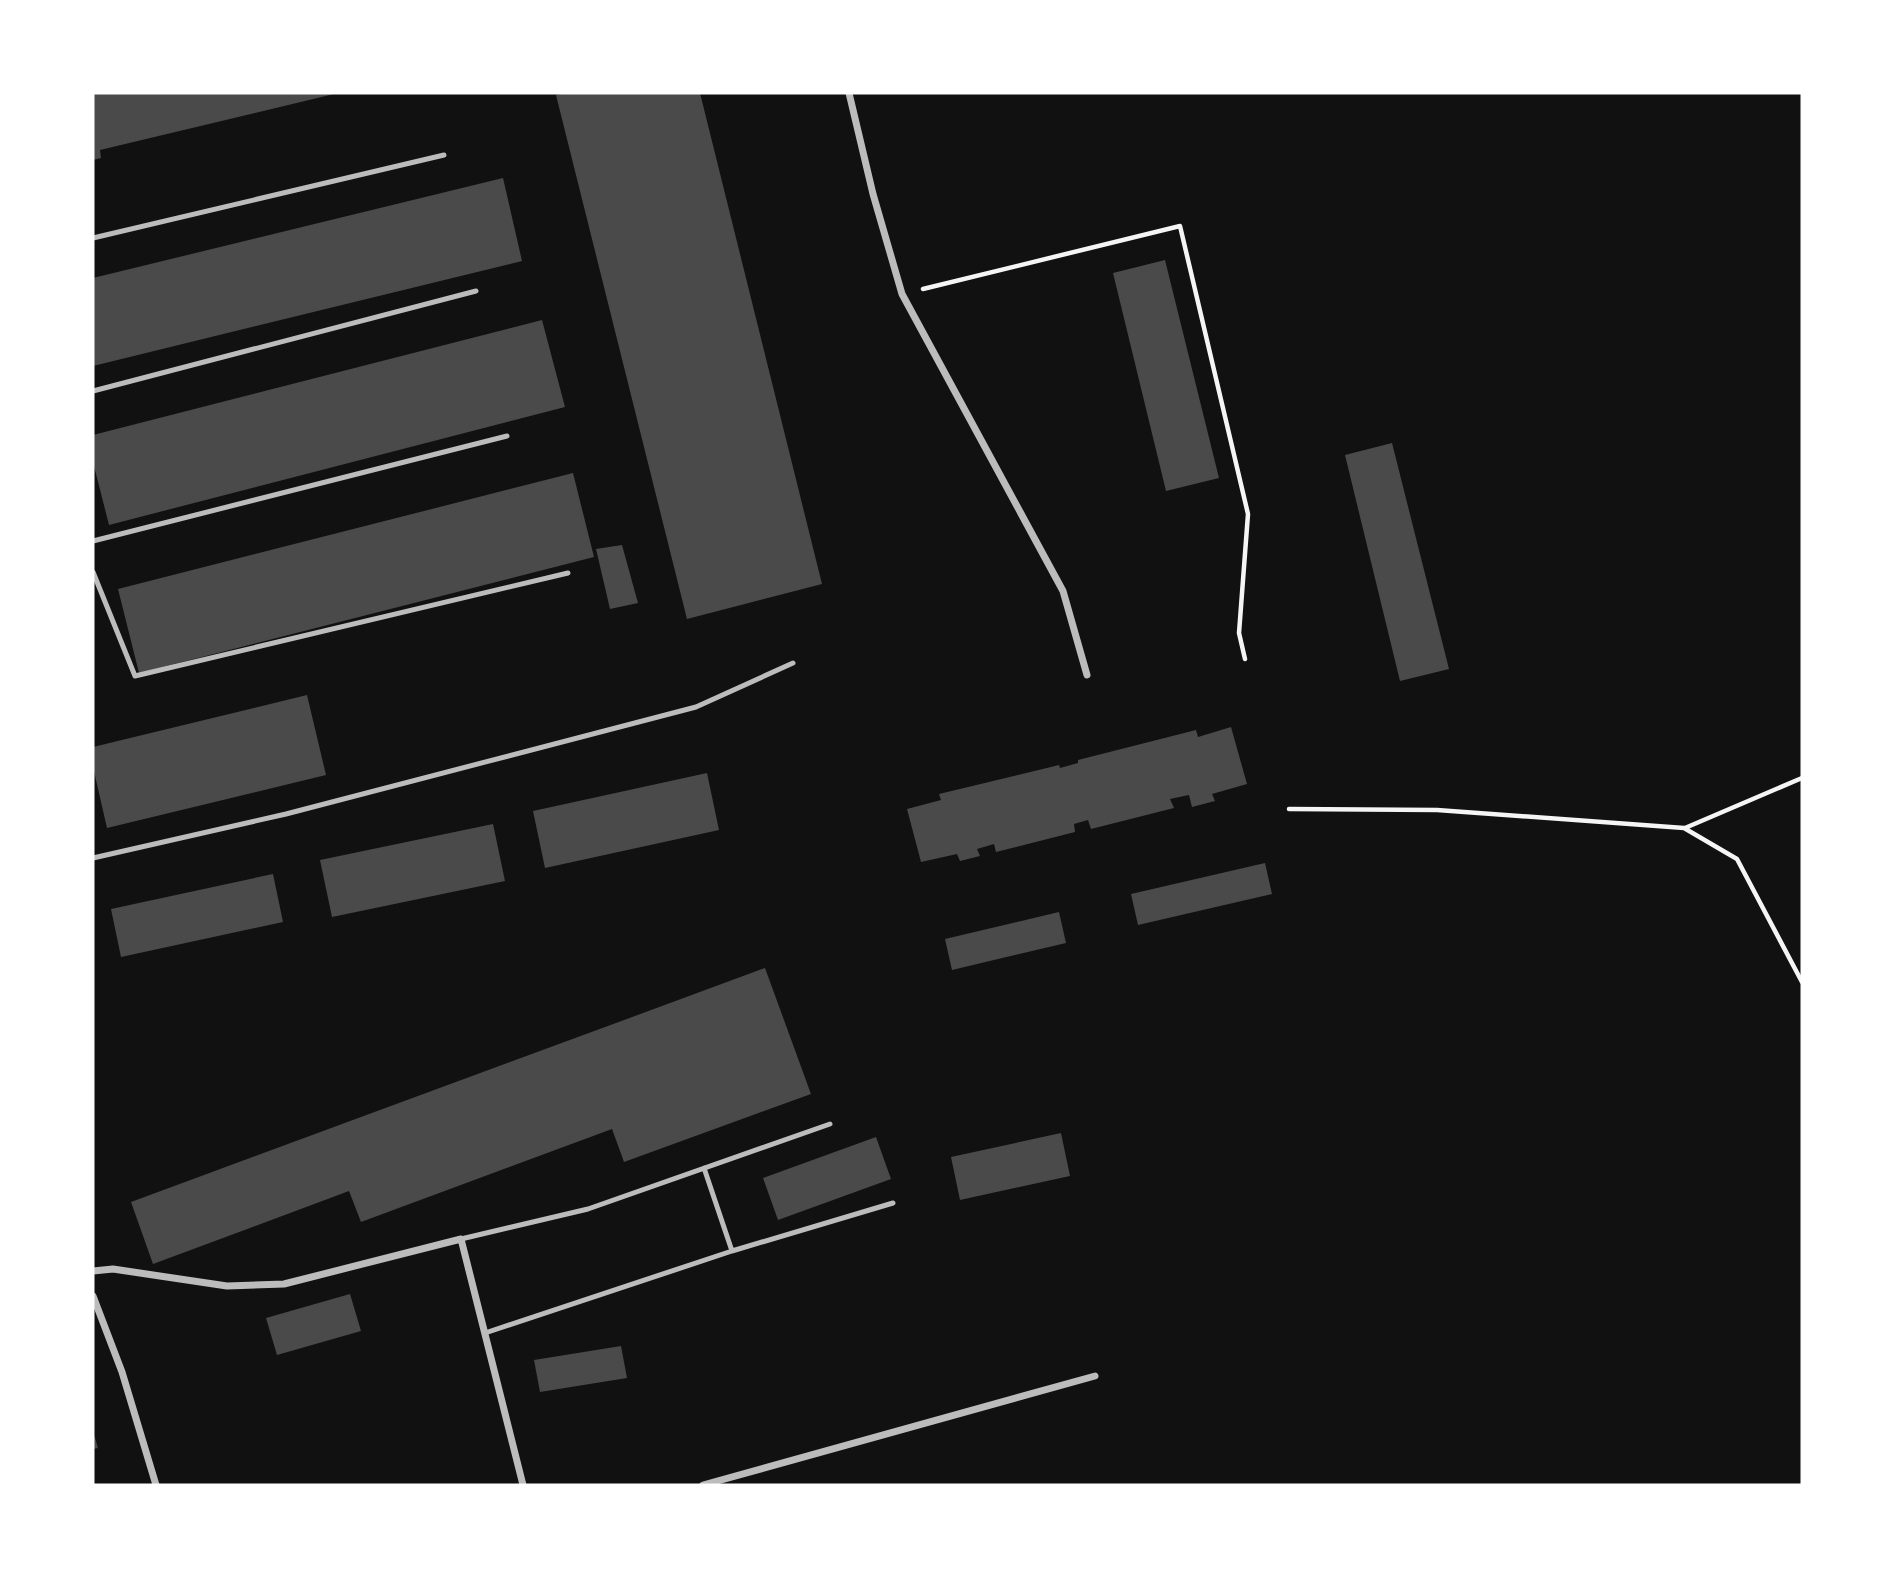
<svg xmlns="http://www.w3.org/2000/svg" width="1895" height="1578" viewBox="0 0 1895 1578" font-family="Spectral,serif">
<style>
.building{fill:#4a4a4a}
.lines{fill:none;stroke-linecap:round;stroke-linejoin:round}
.path{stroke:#f5f5f5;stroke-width:4.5}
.service{stroke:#bcbcbc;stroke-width:5}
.minor{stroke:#bcbcbc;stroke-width:7}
</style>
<rect width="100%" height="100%" fill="#111"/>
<path class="building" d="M93 93H333L334 94 100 150 101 158 93 160Z
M566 93H700L822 584 687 619 556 95Z
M503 178 522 261 93 366V278Z
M1165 260 1219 478 1166 491 1113 273Z
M542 320 565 407 109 525 93 462V435Z
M1392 443 1449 669 1400 681 1345 455Z
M573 473 594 557 139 673 118 589Z
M622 545 638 603 610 609 596 549Z
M307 695 326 775 107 828 93 767V747Z
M1231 727 1247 784 1212 794 1215 801 1192 807 1189 795 1170 799 1174 808 1091 829 1088 820 1074 824 1075 832 996 852 994 844 977 849 980 856 960 861 957 854 921 862 907 809 941 800 939 794 1059 765 1060 768 1078 763V760L1196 730 1198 737Z
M707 773 719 830 545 868 533 811Z
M493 824 505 881 332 917 320 860Z
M1265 863 1272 894 1138 925 1131 894Z
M273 874 283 922 121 957 111 909Z
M1059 912 1066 943 952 970 945 939Z
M765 968 811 1094 624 1162 612 1129 361 1222 349 1191 153 1264 131 1202Z
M1061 1133 1070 1176 960 1200 951 1157Z
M876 1137 891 1179 778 1220 763 1178Z
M350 1294 361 1331 277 1355 266 1318Z
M621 1346 627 1378 540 1392 534 1360Z
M93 1431 98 1448 93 1449Z"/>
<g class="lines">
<path class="path" d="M923 289 1180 226 1248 514 1239 633 1245 659
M1289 809 1437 810 1684 828 1737 859 1802 982
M1685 828 1802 778"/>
<path class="service" d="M93 238 444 155
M93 391 476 291
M93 541 507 436
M93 572 135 676 568 573
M93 858 286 814 696 707 793 663
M461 1239 588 1209 830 1124
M732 1251 893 1203
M485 1333 732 1251 704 1168"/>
<path class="minor" d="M849 93 873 194 902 294 1063 591 1087 675
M93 1271 113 1269 227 1286 284 1284 461 1239 523 1485
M93 1296 122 1372 156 1485
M703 1485 1095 1376"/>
</g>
<rect width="1895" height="1578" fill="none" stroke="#ffffff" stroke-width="189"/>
</svg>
